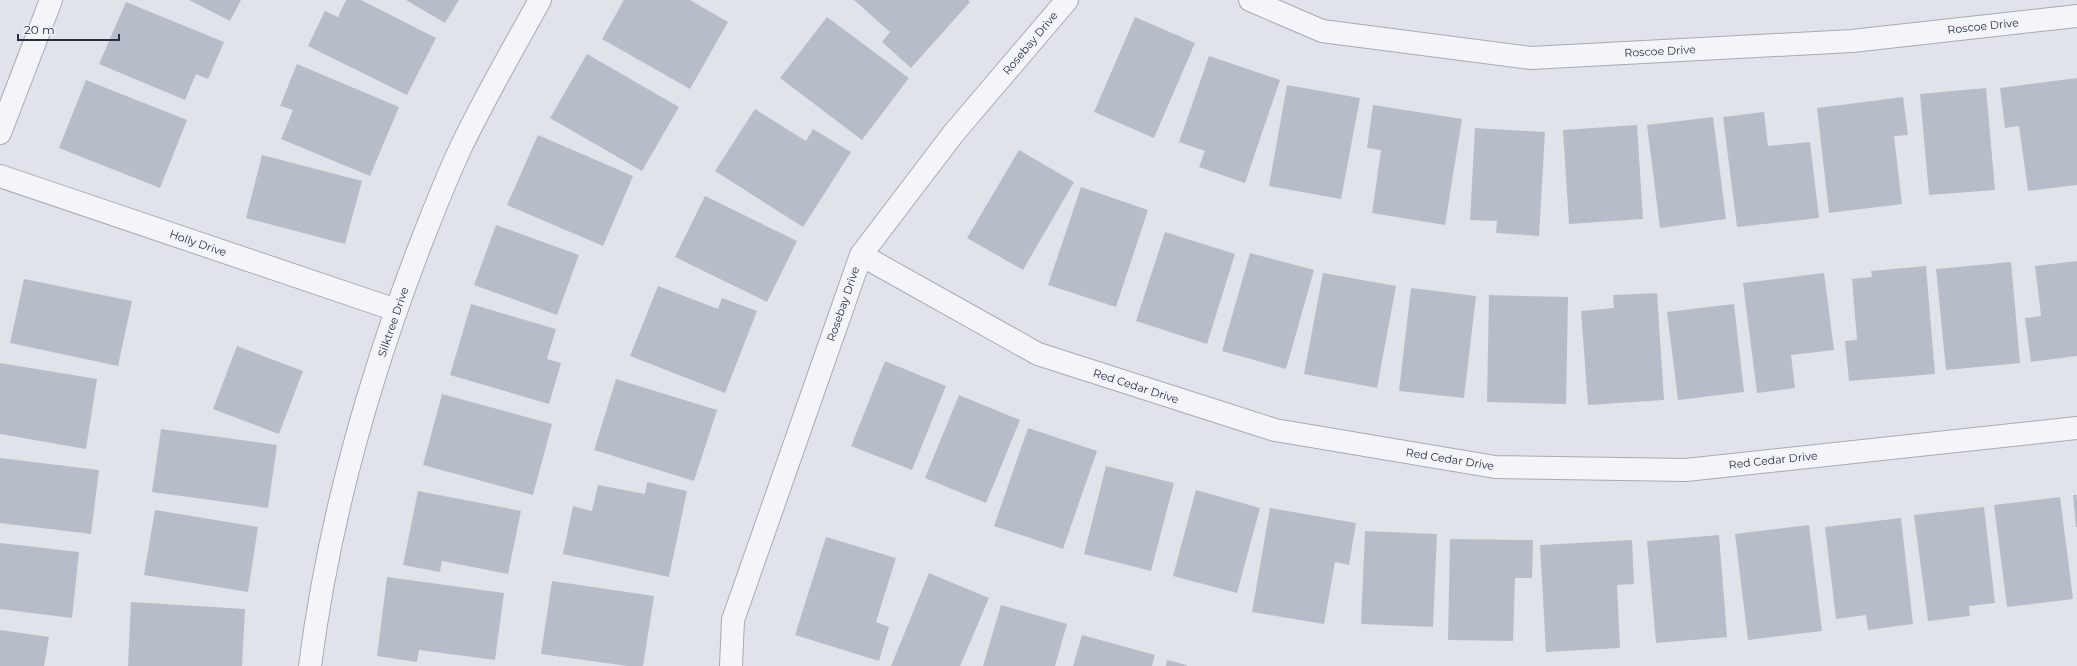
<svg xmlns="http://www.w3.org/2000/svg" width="2077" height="666" viewBox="0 0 2077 666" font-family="Montserrat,sans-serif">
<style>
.building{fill:#b7bdc8}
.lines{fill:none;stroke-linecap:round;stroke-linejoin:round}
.street-casing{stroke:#a5aab5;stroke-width:24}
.street{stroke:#f4f5f8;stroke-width:22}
.labels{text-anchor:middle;stroke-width:3;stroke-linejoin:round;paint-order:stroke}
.street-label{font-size:11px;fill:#273043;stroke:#f0f3f8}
</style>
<rect width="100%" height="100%" fill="#e0e4ea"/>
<path class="building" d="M189 0H241L230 21Z
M346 0H361L436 38 407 95 308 46 325 11 338 17Z
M406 0H459L445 23Z
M624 0H690L728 22 690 89 602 39Z
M854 0H968L970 2 911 68 882 42 890 32Z
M126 2 224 42 208 79 196 74 185 100 99 64Z
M827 17 909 78 862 140 780 78Z
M1135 17 1195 43 1154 138 1094 112Z
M587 54 679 107 642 171 550 118Z
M1209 56 1280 80 1245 183 1199 167 1205 151 1179 142Z
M297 64 399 107 370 176 281 139 293 110 280 106Z
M2077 78V185L2028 191 2019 126 2005 128 2000 88Z
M86 80 187 120 160 188 59 148Z
M1287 85 1360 98 1341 199 1269 186Z
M1986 88 1995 190 1929 195 1920 94Z
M1903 97 1908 135 1894 136 1902 204 1829 213 1817 108Z
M1373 105 1462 119 1445 225 1372 213 1381 150 1367 148Z
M755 109 806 141 813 129 851 152 803 227 715 171Z
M1764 112 1768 146 1810 142 1819 218 1737 227 1723 117Z
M1713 117 1726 219 1660 228 1647 125Z
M1637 125 1643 219 1569 224 1563 130Z
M1475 128 1545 132 1539 236 1496 233 1497 221 1470 220Z
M538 135 633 176 603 246 507 205Z
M1019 150 1074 182 1023 270 967 238Z
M262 155 362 181 345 244 246 218Z
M1081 187 1148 210 1116 307 1048 285Z
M705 196 797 241 767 302 675 257Z
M496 225 579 255 557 315 474 285Z
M1165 232 1235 254 1207 344 1136 321Z
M1250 253 1314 270 1286 369 1222 351Z
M2077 261V356L2031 362 2025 318 2041 316 2035 266Z
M2011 262 2020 363 1946 370 1936 269Z
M1926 266 1935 374 1849 381 1845 341 1857 340 1852 279 1872 277 1871 271Z
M1323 273 1396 286 1377 388 1304 374Z
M1824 273 1834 350 1791 355 1795 388 1757 393 1743 283Z
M24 279 132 301 118 366 10 343Z
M658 286 718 309 722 298 757 311 725 393 630 356Z
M1411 288 1476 296 1464 398 1399 391Z
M1657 293 1664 400 1588 405 1581 311 1614 308 1613 295Z
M1489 295 1568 297 1566 404 1487 402Z
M471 304 556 329 547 359 561 363 549 404 450 375Z
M1734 304 1744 392 1678 400 1667 312Z
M237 346 303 371 279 434 213 409Z
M885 361 946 386 912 470 851 446Z
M0 363 97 379 86 449 0 434Z
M616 379 717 410 694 481 594 450Z
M442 394 552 424 533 495 423 465Z
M959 395 1020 420 986 503 925 478Z
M1028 428 1097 451 1063 549 994 526Z
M161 429 277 445 268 508 152 492Z
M0 458 99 470 91 534 0 523Z
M1106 466 1174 483 1151 571 1084 554Z
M647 482 687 491 669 577 563 554 573 506 592 511 598 485 645 494Z
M1196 490 1260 508 1237 593 1173 576Z
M418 491 521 511 508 574 442 561 440 572 403 565Z
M2073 495H2077V527H2076Z
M2060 497 2073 599 2007 607 1994 505Z
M1984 507 1995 603 1969 606 1970 616 1928 621 1914 515Z
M1270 508 1356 523 1349 565 1335 562 1324 624 1252 612Z
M155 510 258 527 248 592 144 575Z
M1901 518 1913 624 1868 630 1866 615 1836 619 1825 527Z
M1809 525 1822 631 1748 640 1735 534Z
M1365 531 1437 534 1433 627 1361 624Z
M1719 535 1727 637 1656 643 1647 541Z
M826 537 896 558 876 622 889 627 879 661 795 635Z
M1450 539 1533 540 1532 578H1515L1513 641 1448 640Z
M1632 540 1634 584 1617 585 1620 648 1546 652 1540 545Z
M0 543 79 552 72 618 0 609Z
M929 573 989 598 960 666H891Z
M387 577 504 593 495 660 419 650 417 662 377 656Z
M552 581 654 596 643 666H627L541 654Z
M131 602 245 609 242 666H128Z
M1001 605 1067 624 1055 666H983Z
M0 630 49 637 44 666H0Z
M1082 635 1155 655 1152 666H1073Z
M1167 660 1187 665V666H1166Z"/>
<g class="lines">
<g class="street-casing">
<path id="street" d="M1250 0 1322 31 1531 58 1852 41 2077 16
M0 133 51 0
M0 176 396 310
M861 255 1038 354 1275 430 1495 467 1686 470 2077 428
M310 666C328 526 366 388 416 256 430 220 444 183 461 147 485 97 513 49 540 0
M731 666 733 620 861 255 953 134 1067 0"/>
</g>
<use href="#street" class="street"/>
</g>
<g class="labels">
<g class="street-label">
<text transform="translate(1983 26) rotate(-6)" y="4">Roscoe Drive</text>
<text transform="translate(1030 43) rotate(-50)" y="4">Rosebay Drive</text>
<text transform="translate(1660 51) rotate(-3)" y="4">Roscoe Drive</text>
<text transform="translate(198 243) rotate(19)" y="4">Holly Drive</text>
<text transform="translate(843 304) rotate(-71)" y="4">Rosebay Drive</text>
<text transform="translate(393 322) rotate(-71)" y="4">Silktree Drive</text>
<text transform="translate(1136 386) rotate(18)" y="4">Red Cedar Drive</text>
<text transform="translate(1450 459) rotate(9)" y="4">Red Cedar Drive</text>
<text transform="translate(1773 460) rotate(-6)" y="4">Red Cedar Drive</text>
</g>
</g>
<path d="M18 34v6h101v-6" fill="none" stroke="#273043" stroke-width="2"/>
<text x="24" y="34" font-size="12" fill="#273043" stroke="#f0f3f8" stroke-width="3" paint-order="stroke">20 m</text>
</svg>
